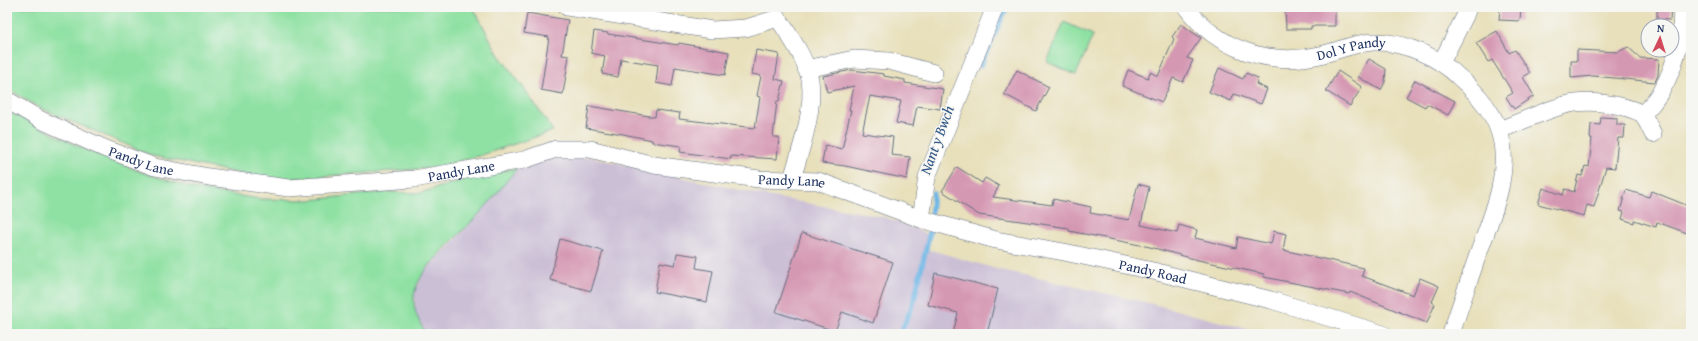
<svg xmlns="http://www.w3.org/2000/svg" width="1698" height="341" viewBox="0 0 1698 341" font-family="'Gentium Book Plus',serif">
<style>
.industrial{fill:#cbbfd6}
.green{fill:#8ee1a2;stroke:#548880}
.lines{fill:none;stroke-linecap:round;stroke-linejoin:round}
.stream{stroke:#6eb7e6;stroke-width:5}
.building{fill:#d598b3}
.minor-casing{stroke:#636d7f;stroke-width:18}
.minor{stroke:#fff;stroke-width:17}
.labels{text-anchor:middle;stroke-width:3;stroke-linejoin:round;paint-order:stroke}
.street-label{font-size:14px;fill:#1b2f5e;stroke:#f6f6f2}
.water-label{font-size:15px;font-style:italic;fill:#345887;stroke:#f6f6f2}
</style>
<rect width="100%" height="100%" fill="#f6f6f2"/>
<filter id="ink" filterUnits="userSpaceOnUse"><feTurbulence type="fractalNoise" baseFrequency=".025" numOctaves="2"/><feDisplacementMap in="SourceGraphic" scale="8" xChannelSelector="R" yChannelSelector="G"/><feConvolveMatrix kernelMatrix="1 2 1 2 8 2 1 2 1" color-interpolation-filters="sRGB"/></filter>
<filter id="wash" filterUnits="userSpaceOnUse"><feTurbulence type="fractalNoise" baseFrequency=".012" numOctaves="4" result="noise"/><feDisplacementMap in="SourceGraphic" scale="16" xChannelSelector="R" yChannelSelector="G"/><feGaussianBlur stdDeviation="0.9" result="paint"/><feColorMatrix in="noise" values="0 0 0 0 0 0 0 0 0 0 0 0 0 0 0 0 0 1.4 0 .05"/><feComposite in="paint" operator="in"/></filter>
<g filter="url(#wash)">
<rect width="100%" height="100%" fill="#e8e0bb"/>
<path class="industrial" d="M560 157H590L767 196 885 217 921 231 929 236 927 249 997 269 1161 306 1266 334H427L419 322 415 310V291L424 272 480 213 517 168Z"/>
<path class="green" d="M7 7H473L498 54 523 87 553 131 482 155 433 168 272 180 153 156 38 107 7 88Z
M1064 22 1093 35 1076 75 1047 62Z
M7 111 84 149 141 172 196 189 260 199 309 200 385 192 420 193 479 175 517 168C505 183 493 199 480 213 462 233 421 266 415 291 411 307 418 321 427 334H7Z"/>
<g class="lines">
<path class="stream" d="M980 66 1007 7
M900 334 913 304 929 236 933 193"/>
</g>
<g id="blocks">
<path class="building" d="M1285 7H1335V26H1311V29H1286Z
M1500 7H1521L1520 21 1499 20Z
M1657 7H1671L1670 20 1657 19Z
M527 13 568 20 562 55 569 56 563 94 541 90 549 37 524 33Z
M1181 24 1201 38 1187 58 1193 60 1183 82 1173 78 1162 102 1122 86 1128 70 1148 78 1150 72 1158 76 1174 39 1172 37Z
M594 31 608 33V34L678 45 679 43 729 52 725 75 675 67 672 86 656 83 658 65 621 59 618 77 602 74 605 56 591 53Z
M1497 31 1509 53 1515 50 1530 73 1523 77 1534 96 1514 109 1506 97 1513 93 1492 60 1488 62 1476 43Z
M1628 47 1640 58 1659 59 1658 75 1655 82 1593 76 1571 78V61H1577V50L1618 52Z
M756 50 779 54 775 79 784 81 779 101H777L773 137H779L777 159 731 156V159L680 152 681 146 652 142V140L623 134 586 128 589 106 655 117 656 110 680 113 679 119 755 128 760 97 757 96 761 76 752 74Z
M1369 59 1386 69 1385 82 1381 90 1358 77Z
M1219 68 1243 79 1246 73 1258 78 1256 84 1267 89 1261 104 1234 94 1231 101 1209 92Z
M852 70 884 74V76L905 80V83L943 89 940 109 917 106 913 126 896 123 901 101 870 96 862 133 893 137 891 155 910 157 907 179 845 166 822 163 825 145 842 149 851 110H849L854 86 827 92 823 76Z
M1017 70 1049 87 1036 111 1004 94Z
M1338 71 1362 87 1350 106 1326 91Z
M1415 80 1455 101 1448 115 1427 104 1425 107 1406 97Z
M1601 117 1617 118V125H1625L1624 138H1618L1615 168 1606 167 1594 207 1587 205 1584 216 1538 204 1543 188 1563 195 1565 189 1574 192 1578 175 1582 176 1585 166 1589 167 1592 138H1590L1591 124 1600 125Z
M957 167 982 183 985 178 999 186 993 197 1052 205 1053 199 1091 207 1090 213 1129 220 1138 184 1149 187 1141 225 1177 233 1179 225 1197 230 1195 238 1236 248 1238 237 1271 244 1274 231 1286 234 1283 250 1364 268 1362 276 1413 295 1420 278 1439 286 1432 302 1435 304 1427 323 1350 292 1349 294 1264 277V274L1198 260 1150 247 1069 231V228L979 215 942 191Z
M1626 190 1649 197 1651 191 1691 207V221L1687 233 1657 222 1656 227 1634 220V223L1622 219 1624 212 1620 211Z
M802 233 893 262 873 323 842 312 835 331 776 312Z
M560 239 603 251 591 291 550 280Z
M677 253 698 256 696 268 713 271 707 302 655 292 660 262 675 265Z
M935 273 998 289 987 334H953L958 313 928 305Z"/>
</g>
</g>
<g filter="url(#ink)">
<use href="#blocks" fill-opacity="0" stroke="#636d7f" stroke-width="1"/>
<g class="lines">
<g class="minor-casing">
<g id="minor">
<path d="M567 7 712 30 746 28 778 18"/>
<path id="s1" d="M1186 7C1217 49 1269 67 1320 55 1338 51 1354 43 1373 42 1403 41 1439 57 1460 78 1476 92 1492 110 1499 131 1513 173 1490 220 1476 260 1468 284 1459 309 1451 334"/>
<path d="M778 18C790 37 806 58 810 80 815 110 800 151 792 179"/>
<path d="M1441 63 1465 16 1468 7"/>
<path d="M806 69 854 59 889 61 934 73"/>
<path id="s2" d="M7 100 41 120 106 149 155 167 209 177 289 188 414 179 524 160 556 149H590L654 165 759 179 818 181 921 219 996 240 1064 252 1153 271 1271 300 1383 334"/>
<path d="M1643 114 1653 134"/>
<path d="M1499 130C1521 122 1543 111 1565 105 1588 99 1623 104 1643 114 1672 85 1682 47 1682 7"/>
<path d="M921 219 927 177 995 7"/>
</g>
</g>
<use href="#minor" class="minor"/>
</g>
</g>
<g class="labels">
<g class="street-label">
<text dy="5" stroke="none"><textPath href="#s1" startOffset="183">Dol Y Pandy</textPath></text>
<text dy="5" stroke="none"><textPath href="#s2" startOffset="148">Pandy Lane</textPath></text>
<text dy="5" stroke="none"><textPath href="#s2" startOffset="472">Pandy Lane</textPath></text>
<text dy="5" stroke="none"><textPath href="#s2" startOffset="808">Pandy Lane</textPath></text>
<text dy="5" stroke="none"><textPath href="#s2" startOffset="1182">Pandy Road</textPath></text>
</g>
<g class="water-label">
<text transform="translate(937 140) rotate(-70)" y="5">Nant y Bwch</text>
</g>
</g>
<rect width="1698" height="341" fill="none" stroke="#f6f6f2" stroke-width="24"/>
<g transform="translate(1660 38) rotate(4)"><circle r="19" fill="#f6f6f2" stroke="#9ea6b7"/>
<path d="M0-3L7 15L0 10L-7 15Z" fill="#d1495b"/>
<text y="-6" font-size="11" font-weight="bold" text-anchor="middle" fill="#1b2f5e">N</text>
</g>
</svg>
